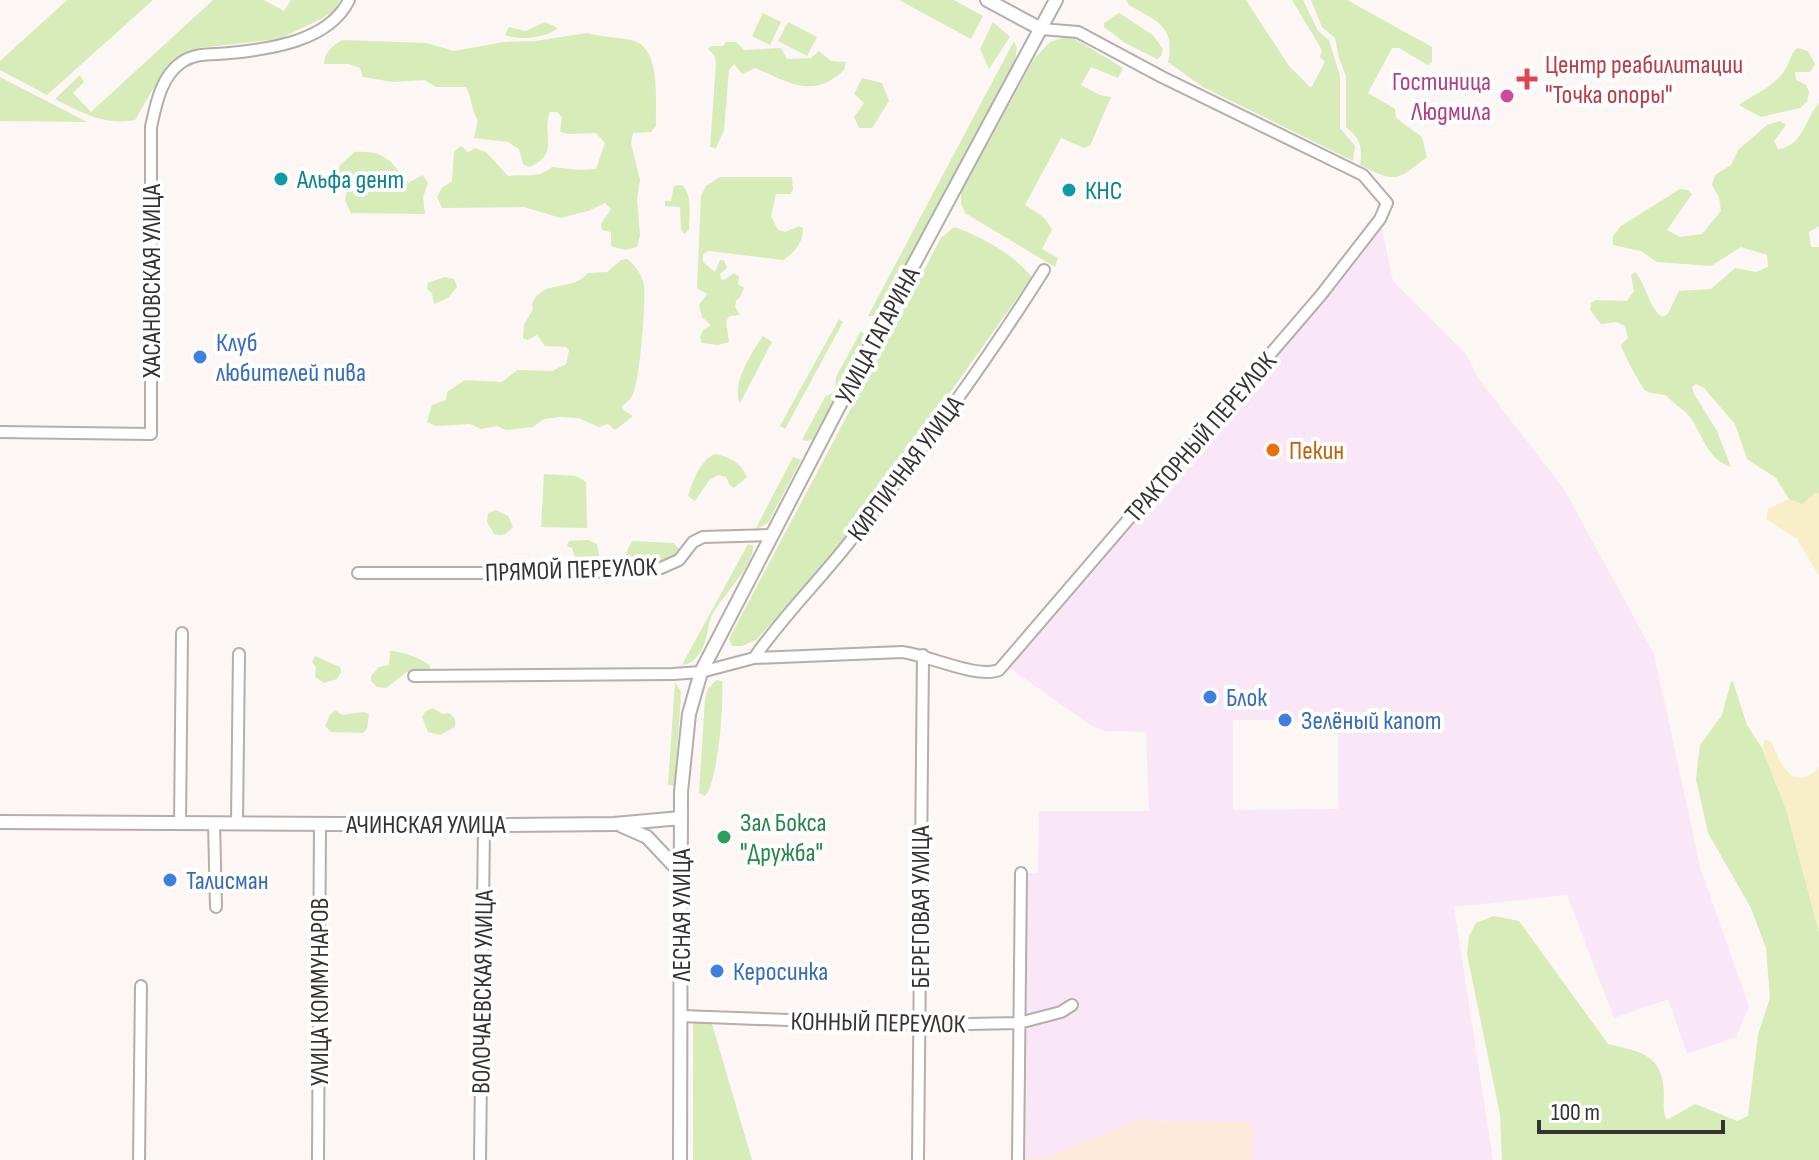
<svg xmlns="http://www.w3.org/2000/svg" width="1819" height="1160" viewBox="0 0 1819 1160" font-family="'Sofia Sans Condensed',sans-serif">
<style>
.commercial{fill:#fee9db}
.industrial{fill:#f9e7f7;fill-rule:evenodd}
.green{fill:#d7ecb9}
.sand{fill:#f8eec8}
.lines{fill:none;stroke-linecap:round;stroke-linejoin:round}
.minor-casing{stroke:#b4aeac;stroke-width:14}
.tertiary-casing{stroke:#b4aeac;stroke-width:16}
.minor{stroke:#fff;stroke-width:10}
.tertiary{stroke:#fff;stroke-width:12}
.health-dot{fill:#e0444e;stroke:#fff;stroke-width:3}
.hotel-dot{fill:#d1479c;stroke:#fff;stroke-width:3}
.culture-dot{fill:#0f9aa8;stroke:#fff;stroke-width:3}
.shop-dot{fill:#3f7fe0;stroke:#fff;stroke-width:3}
.food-dot{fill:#e8710a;stroke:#fff;stroke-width:3}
.leisure-dot{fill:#2e9e5b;stroke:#fff;stroke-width:3}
.labels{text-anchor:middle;stroke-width:8;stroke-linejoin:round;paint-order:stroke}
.health-label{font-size:26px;fill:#be3a42;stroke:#fff;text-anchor:start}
.hotel-label{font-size:26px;fill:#b23c85;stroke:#fff;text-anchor:end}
.culture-label{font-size:26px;fill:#0d838f;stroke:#fff;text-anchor:start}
.street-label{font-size:26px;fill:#353332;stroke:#fff}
.shop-label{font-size:26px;fill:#366cbe;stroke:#fff;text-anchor:start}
.food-label{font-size:26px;fill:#c56008;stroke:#fff;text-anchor:start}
.leisure-label{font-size:26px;fill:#27864d;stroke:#fff;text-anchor:start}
</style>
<rect width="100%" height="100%" fill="#fcf6f4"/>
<path class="commercial" d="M1138 1120 1253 1122 1252 1160H1018V1158H1044Z"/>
<path class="industrial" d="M1380 219 1393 281 1467 355 1478 378 1564 489 1654 654 1701 870 1749 1006 1736 1037 1687 1054 1668 999 1614 1018 1567 895 1454 907 1493 1160H1252V1122L1138 1120 1044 1158H1018L1021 873H1038L1039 811H1149L1146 732 1105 731 1090 725 1004 664ZM1338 720V809L1233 810V720Z"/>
<path class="green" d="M67 0H153L47 95 0 70V61Z
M213 0H264L284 11 291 0H340L334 11 321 19 279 39 198 48 176 61 166 67 135 120C105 126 80 112 55 99L80 75 84 82 73 93 91 112Z
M899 0H954L983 16 971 39Z
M1126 0H1246L1289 66 1311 88 1325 62 1320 57 1322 50 1292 0H1303L1318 31 1329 40 1340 76V128L1355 146 1353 161 1203 87 1168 62C1176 27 1157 21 1129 5Z
M1311 0H1347L1432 47V62L1428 65 1399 48H1392L1368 93 1395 109 1396 118 1422 137 1427 157C1395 182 1396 183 1360 165 1363 147 1360 138 1346 127V76L1339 58 1335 38 1322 27Z
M763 13 781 22 770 45 752 36Z
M1119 13 1153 35 1163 49 1161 56 1157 59 1125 43 1104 27V23Z
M545 22 558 28C545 39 519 40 505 35L509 27 526 31Z
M788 22 817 37 807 56 778 41Z
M993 22 1010 37 989 69 980 49Z
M587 33C602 37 616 37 631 40 662 46 655 101 656 126L651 132 633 133 631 143 640 180 637 199 640 235 637 247 625 250 611 246V232L602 230 601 224 611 209 605 203 588 211 561 218 524 207 442 208 437 197 442 188 452 181 454 152 461 146 468 152 475 148 486 152 508 176C525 173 537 180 552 167L580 170 596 169 605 143 596 133 567 134 560 132 562 117 557 112H550C541 134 561 155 529 167L523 164 519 149 508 142 474 138 478 120C471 110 472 98 466 87H436L425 80 393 82 363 77 360 68 349 64H324C324 52 333 46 342 40L426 43 454 51 504 42 535 41Z
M1065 37 1075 39 1123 68 1118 78 1091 67 1081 85 1100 95 1111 97 1090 146 1084 148 1061 138 1025 205C1036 212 1046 216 1052 230L1042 249 1058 258 1055 267 965 213 961 203V192L1034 59 1050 42Z
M1014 41 1017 48 1015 62 881 311 877 316H868Z
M726 42H736L744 50 781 48 787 59 811 58 819 51 831 61 846 62 844 70C812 100 789 82 755 68L742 74 734 64 729 70 724 130 716 148 710 147 716 63 714 55 708 49 711 46H723Z
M1798 48 1808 51 1815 64 1810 72H1795L1796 80 1806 85 1809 92 1807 102 1800 108 1761 117 1739 105C1754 94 1774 87 1785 70 1791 62 1789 54 1798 48Z
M0 77 87 122 0 121Z
M862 78 882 83 889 101 872 128H859L854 117 864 103 854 94Z
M1819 103V226L1809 232 1811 247H1819V494L1816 493 1802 505 1789 499 1776 478 1747 459 1735 424 1704 388 1696 384 1692 387 1694 394 1717 431 1731 467C1708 460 1703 436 1690 417 1684 409 1673 404 1666 395 1660 394 1651 394 1646 391 1642 389 1621 349 1621 345L1628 338 1625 326 1616 322 1601 324 1590 310 1591 303 1596 300 1627 301 1634 291 1631 275 1635 272C1648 287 1647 305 1662 317L1668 314 1679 291 1711 289 1735 268 1756 272 1768 267 1767 255 1741 247 1711 266 1657 262 1641 251 1613 245V236L1621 226 1680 189 1688 190 1692 194 1667 230 1680 237 1702 234 1721 211 1719 197 1712 185 1715 175 1731 165 1738 150 1767 125 1780 121 1786 125 1774 141 1778 149C1803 147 1805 118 1819 103Z
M355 152C385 150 391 161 408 183L423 175 428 183 423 197 425 214 351 213 345 200 347 190 336 174 340 165Z
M720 177H792L793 190 790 194H776L771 216 778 230 785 232 799 226 803 228C803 243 795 252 783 260L709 251 703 254V262L715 272 720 260H724L727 268 720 274 721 279 724 280 734 273 739 277 738 284 744 288 740 297 736 301 735 307 740 315 730 316 726 321 729 342 718 345 702 343 700 337 703 330 711 325 702 317 699 305 707 294 697 288 701 196 706 186Z
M682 185C693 195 689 216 689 230L684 234 681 229 680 207 665 206V201H671L674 186Z
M954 227C981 236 1014 255 1032 277L864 514 823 567 756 640 742 646H732L729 639 941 238Z
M627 259C635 265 642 274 644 285 646 300 640 388 631 398 629 401 625 403 622 406L623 410 633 416 615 430 608 424 599 427 578 418 560 417 544 419 533 427 506 430 497 426 481 429 470 424 436 426 427 422 432 405 446 400 447 392 465 380 502 382 517 370 552 371 566 364 569 350 566 347 545 346 537 335 528 340 523 338 524 325 533 309 532 304C543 278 571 293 588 273L607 272 621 260Z
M445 277 454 279 457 287 448 298 434 304 432 293 427 289 428 283Z
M839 319 843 322 785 429 780 426Z
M861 331 866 336V340L813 439 808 441 802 440 825 397 835 391 836 377Z
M763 336 772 342 740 403C731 384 752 352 763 336Z
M714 454C729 456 741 463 747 477L734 488 729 484 726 477 718 475 710 479 695 501 688 496C694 479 698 464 714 454Z
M793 457 801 460 768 523 755 530Z
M544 474 576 476 586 482 587 528 541 527Z
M496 510 508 516 513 527C507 534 503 537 494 534L487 522 488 513Z
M588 540 597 544 599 555 595 562 577 563 572 548 567 546 569 541Z
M632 541 673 543 680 549C670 568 646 564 628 564L626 553Z
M748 544 753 546C754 566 722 596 712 615 707 626 708 639 701 651 696 659 691 664 682 665Z
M390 651C405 652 417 657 430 665V669L426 672H407L386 688 377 687 371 681V676L379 667 389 665Z
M315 656 340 667 341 672 337 679 324 683 315 677 316 667 312 662Z
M716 680 722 681C724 703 718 783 705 796L699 793 705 699 708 689Z
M675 682 681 692 675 786 668 785Z
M1731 682H1733L1747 725 1762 748 1787 812 1819 932V1160H1502L1500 1115 1467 954 1469 936 1476 923 1494 916 1519 921 1608 1044C1641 1052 1663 1054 1664 1094 1664 1104 1662 1110 1667 1120L1695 1104 1737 1121 1748 1116 1758 1035 1770 998 1766 948 1751 908 1708 833 1696 779 1700 745 1722 715Z
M432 708 443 714 449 713 455 719V727L440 735 428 732 422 717 425 712Z
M335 710 342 715 363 712 369 714 367 729 363 733 331 732 325 726 330 715Z
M693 1016 710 1017 752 1160H693Z"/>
<path class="sand" d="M1816 492 1819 494V576L1797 539 1766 519 1768 509 1789 499 1802 504Z
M1765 740 1771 741C1780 762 1792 795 1819 767V932L1787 812 1762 748Z"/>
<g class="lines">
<g class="minor-casing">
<path id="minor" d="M0 432 151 434V127C156 104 161 76 182 62 197 52 213 55 230 53 271 49 329 41 349 0
M358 573H576L661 568 679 560 693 542 703 537 772 535
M754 658C783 616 820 580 851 540 920 453 985 364 1044 270
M414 676 673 674 701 672 754 658 902 652C928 655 977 679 999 670L1321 295 1380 219 1387 203 1363 175 1162 77 1078 32 1041 29
M180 823 182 633
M214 823 216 907
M237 823 239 654
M681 1016 920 1025 1019 1023 1061 1012 1072 1005
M139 1160 141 986
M318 1160 320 824
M480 1160 484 825
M918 1160 923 655
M1018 1160 1021 873"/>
</g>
<g class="tertiary-casing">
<path id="tertiary" d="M987 0 1041 29
M0 822 507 825 614 824 681 818
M622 826 647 837 681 873
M680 1160 681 792 689 714 701 672 879 329 1056 0"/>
</g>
<use href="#minor" class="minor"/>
<use href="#tertiary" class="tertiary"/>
</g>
<path class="health-dot" d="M1523 67h8v8h8v8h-8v8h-8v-8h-8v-8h8z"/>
<circle class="hotel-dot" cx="1507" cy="96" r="8"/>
<g class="culture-dot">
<circle cx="281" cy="179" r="8"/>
<circle cx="1069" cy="190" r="8"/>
</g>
<g class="shop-dot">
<circle cx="200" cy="357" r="8"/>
<circle cx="1210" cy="697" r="8"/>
<circle cx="1285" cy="720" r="8"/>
<circle cx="170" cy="880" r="8"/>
<circle cx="717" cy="971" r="8"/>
</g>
<circle class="food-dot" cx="1273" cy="450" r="8"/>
<circle class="leisure-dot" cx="724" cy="837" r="8"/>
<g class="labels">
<g class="health-label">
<text x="1545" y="73">Центр реабилитации<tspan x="1545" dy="30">"Точка опоры"</tspan></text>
</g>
<g class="hotel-label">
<text x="1491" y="90">Гостиница<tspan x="1491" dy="30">Людмила</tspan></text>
</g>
<g class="culture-label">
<text x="297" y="188">Альфа дент</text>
<text x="1085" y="199">КНС</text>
</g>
<g class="street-label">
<text transform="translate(151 281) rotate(-90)" y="9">ХАСАНОВСКАЯ УЛИЦА</text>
<text transform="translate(877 335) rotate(-62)" y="9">УЛИЦА ГАГАРИНА</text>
<text transform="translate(1200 437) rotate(-49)" y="9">ТРАКТОРНЫЙ ПЕРЕУЛОК</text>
<text transform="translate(905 468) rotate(-53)" y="9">КИРПИЧНАЯ УЛИЦА</text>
<text transform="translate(571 569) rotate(-2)" y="9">ПРЯМОЙ ПЕРЕУЛОК</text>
<text x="426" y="833">АЧИНСКАЯ УЛИЦА</text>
<text transform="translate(920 907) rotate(-90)" y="9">БЕРЕГОВАЯ УЛИЦА</text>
<text transform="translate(681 915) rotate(-90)" y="9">ЛЕСНАЯ УЛИЦА</text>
<text transform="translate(319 992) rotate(-90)" y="9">УЛИЦА КОММУНАРОВ</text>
<text transform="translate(482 992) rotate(-89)" y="9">ВОЛОЧАЕВСКАЯ УЛИЦА</text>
<text transform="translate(878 1022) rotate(1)" y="9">КОННЫЙ ПЕРЕУЛОК</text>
</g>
<g class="shop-label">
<text x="216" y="351">Клуб<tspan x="216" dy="30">любителей пива</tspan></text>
<text x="1226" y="706">Блок</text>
<text x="1301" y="729">Зелёный капот</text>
<text x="186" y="889">Талисман</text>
<text x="733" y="980">Керосинка</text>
</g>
<g class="food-label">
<text x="1289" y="459">Пекин</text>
</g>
<g class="leisure-label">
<text x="740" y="831">Зал Бокса<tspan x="740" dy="30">"Дружба"</tspan></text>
</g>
</g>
<path d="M1539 1120v12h184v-12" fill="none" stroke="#353332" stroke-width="4"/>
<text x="1551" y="1120" font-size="24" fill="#353332" stroke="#ffffff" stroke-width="6" paint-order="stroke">100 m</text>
</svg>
